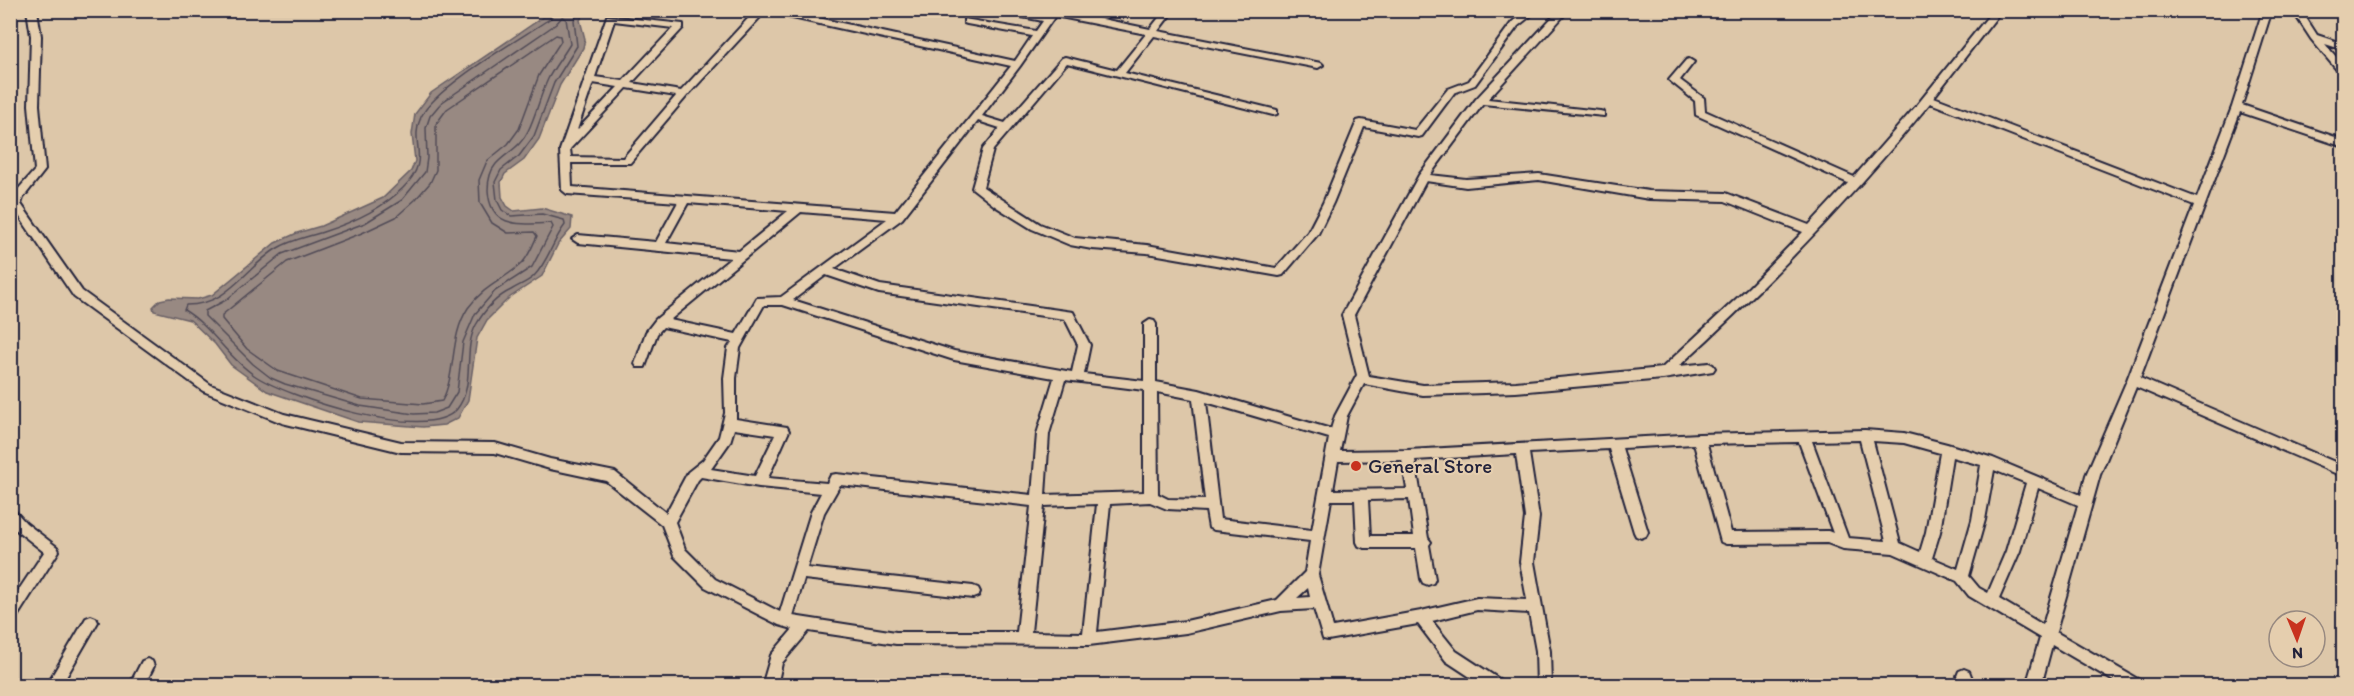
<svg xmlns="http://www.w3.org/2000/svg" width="2354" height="696" viewBox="0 0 2354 696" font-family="Itim,sans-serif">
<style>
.water{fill:#988982;stroke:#696066;stroke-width:1.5}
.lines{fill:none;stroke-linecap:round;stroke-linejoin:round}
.shore{stroke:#514b57;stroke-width:1.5}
.minor-casing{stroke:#22223b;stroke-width:4}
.minor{fill:#e5ceae;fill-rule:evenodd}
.poi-dot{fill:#c8321e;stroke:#e5ceae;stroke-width:2}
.labels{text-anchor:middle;stroke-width:4.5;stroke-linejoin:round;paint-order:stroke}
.poi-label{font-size:21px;fill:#22223b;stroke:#e5ceae;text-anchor:start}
</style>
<rect width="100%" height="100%" fill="#ddc7a9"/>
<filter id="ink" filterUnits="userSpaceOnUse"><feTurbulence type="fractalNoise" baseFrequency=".0167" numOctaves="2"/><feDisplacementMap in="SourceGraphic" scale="12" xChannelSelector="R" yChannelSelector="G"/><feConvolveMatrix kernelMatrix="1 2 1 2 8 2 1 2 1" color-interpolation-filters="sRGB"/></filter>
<g filter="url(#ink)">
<path class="water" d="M552 11H586L580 20 585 39 583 48 560 85 539 139 524 160 505 174 501 182 502 197 507 206 514 211 542 208 572 217 571 229 558 244 542 276 509 298 487 320 477 338 468 400 458 418 444 425 423 427 358 422 267 391 231 365 215 344 190 320 154 311 153 307 160 300 169 298 198 299 212 295 275 243 297 233 321 226 383 198 411 171 415 161 412 134 415 114 431 93Z"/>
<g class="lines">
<path class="shore" d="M554 10 551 18C520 39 436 86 421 117 408 145 433 158 403 188 381 210 351 223 323 232 307 237 290 240 276 249 243 270 229 305 186 305L184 310C212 327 227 357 254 375 286 397 428 444 457 409 476 385 462 351 476 325 484 311 496 297 511 290 519 285 528 282 534 276 548 262 553 240 565 225L564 220 542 214 511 216 502 210 497 200 495 182 501 170 519 156 534 136 554 83 577 46 574 20 579 10
M562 17 566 19 570 44C563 56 554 67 548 79 540 96 536 115 528 131 520 148 507 152 496 164 490 171 488 182 488 190 490 230 522 224 551 223L553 227 532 267 495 291 475 314 463 342 457 392 447 408 434 413 414 414 360 406 285 384 271 378 253 364 205 316V311L226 300 282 254 365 223 402 200 425 172 427 158 426 128 430 116 441 103 556 24Z
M556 35 560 36 561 41 539 75 519 129 508 144 487 161 479 180 480 203 492 223 508 233 534 232 537 236C533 245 528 258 521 264 502 281 485 285 468 308 449 337 457 372 442 401L423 404 362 399 278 371 247 349 222 319V315L287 262 362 233 396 217 415 200 430 183 436 170V124L447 109Z"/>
<g class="minor-casing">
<path id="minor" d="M27 10H37L41 36 39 105 45 170 23 198 21 204 82 291 211 385 284 414 401 442 495 443 550 459 615 472 666 513 688 472 703 460 719 437 725 413 724 378 728 348 732 342 663 327 657 334 645 367H637L635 364 646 332 656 319 731 258 578 243 572 239 578 235 656 242 678 202 567 194 562 190 560 150 607 16 683 24V28L632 83 681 91 756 10H782L1015 61 1032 36 967 24 964 23V19L1036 31 1043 21 985 10H1011L1046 16 1050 10H1059L1150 29 1165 10H1174L1158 31 1321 63 1323 65 1318 68 1154 36 1125 73 1277 110V114L1273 115 1067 63 993 150 983 187 1040 224 1075 238 1147 245 1276 268 1308 232 1323 203 1357 121 1361 120 1415 130 1448 89 1469 81 1512 22 1527 10H1538L1518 26 1475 85 1454 93 1422 136 1418 137 1364 127 1333 203 1318 234 1283 275 1279 276 1147 253 1092 249 1070 245 1032 229 995 206 972 188 983 149 1000 128 978 121 902 219 834 269 880 285 1073 312 1090 345 1084 374 1144 381V324L1150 320 1154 321 1156 324V382L1199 390 1331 429 1335 416 1357 375 1342 315 1419 175 1476 99 1559 10H1569L1488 99 1600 111 1604 112V116L1483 104 1430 175 1466 179 1539 174 1649 191 1726 193 1809 225 1848 183 1696 115 1695 101 1669 80 1686 60 1689 59 1694 62 1680 80 1704 98 1705 111 1854 177 1917 105 1993 10H2002L1934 97 2197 198 2232 107 2263 10H2272L2242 105 2344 140V147L2240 112 2140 378 2344 466V477L2136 387 2100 475 2056 632 2141 681 2143 686H2122L2052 645 2041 686H2026L2040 638 1969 596 1957 581 1893 553 1843 549 1827 543 1726 544 1721 542 1694 444 1622 448 1648 532 1646 536 1641 538 1636 536 1634 532 1609 449 1529 453 1539 517 1534 562 1550 651 1551 686H1537L1536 651 1529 613 1477 610 1432 621 1456 651 1502 681 1504 686H1484L1446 661 1418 624 1328 640 1323 639 1314 609 1281 611 1186 633 1089 645 896 644 809 631 782 663 777 686H762L771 655 793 629 779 625 705 587 674 556 662 525 606 481 550 469 495 453 401 452 282 423 203 391 74 297 11 204 14 194 35 170 29 105 31 36ZM765 12 1011 66 895 212 572 187 571 163H630L687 96ZM1055 16 1146 34 1117 70 1065 57 1062 58 1005 123 982 116 1020 66ZM614 21 673 28 623 81 595 77ZM593 83 618 87 577 130ZM627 88 676 96 623 158 571 157 570 149ZM1930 103 2194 205 2127 380 2086 475 2081 495 1993 458 1947 444 1904 433 1865 430 1699 434 1408 450 1340 451 1347 416 1364 384 1423 395 1516 392 1663 379 1713 371 1715 368 1713 365 1709 363 1679 366C1769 284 1853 197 1930 103ZM1539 180 1649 199 1725 201 1803 232 1749 287 1662 368 1516 382 1423 385 1369 376 1354 315 1426 181 1466 187ZM688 203 788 211 739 251 666 243ZM801 212 887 219 781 297 757 298 736 334 670 320ZM826 275 879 293 1065 319 1078 345 1072 372 954 351 793 300ZM764 305H783L954 360 1054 378 1037 434 1032 495 836 474 831 475 827 483 768 478 789 431 787 427 736 419V378L740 348ZM1065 380 1144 390V492L1045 495 1049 434ZM1157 392 1193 399 1205 500 1168 499 1158 494ZM1206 402 1329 438 1312 530 1220 519ZM734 429 775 435 755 476 711 469 730 442ZM1860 440 1886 541 1848 538 1812 441ZM1873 441 1904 443 1940 453 1926 532 1920 552 1900 543ZM1799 442 1833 533 1828 531 1731 532 1707 444ZM1516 454 1525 517 1520 562 1527 600 1477 598 1421 611 1333 627 1318 575 1331 500H1355L1357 542 1359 546 1364 548H1416L1421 579 1423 583 1428 585 1433 583 1435 579 1429 545 1431 542 1428 538 1415 460ZM1952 457 1981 465 1972 520 1958 569 1932 558 1940 532ZM1402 460 1407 489 1333 490 1338 461ZM1994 470 2026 483 2006 551 1988 593 1979 588 1969 576 1985 520ZM701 477 759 487 821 493 811 512 780 612 715 579 685 549 675 522 698 480ZM840 485 1031 506 1017 632H896L793 616 804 579 973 598 978 596 980 592 978 588 973 586 807 568 824 513ZM2038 488 2078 505 2043 625 1999 599 2020 551ZM1409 499 1414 536H1370L1368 500ZM1150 502 1167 509 1206 511 1209 528 1214 530 1310 541 1305 572 1277 600 1186 621 1097 632 1110 504ZM1097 504 1083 633 1031 632 1044 506ZM1308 588 1310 597 1297 598Z
M2292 10H2301L2317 35 2344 44V50L2325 44 2344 66V76L2341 75 2311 39Z
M10 510 15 511 26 523 57 547 59 551 15 620 10 622V603L44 552 10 525Z
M91 616 96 618 98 622 61 686H46L86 618Z
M147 659 152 661 154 666 144 686H129L142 661Z
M1964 669 1969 671 1975 686H1960L1957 676 1959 671Z"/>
</g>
<use href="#minor" class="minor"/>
</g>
</g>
<circle class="poi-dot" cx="1356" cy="466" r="6"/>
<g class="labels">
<g class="poi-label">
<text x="1368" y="473">General Store</text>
</g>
</g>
<rect width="2354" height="696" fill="none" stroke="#e5ceae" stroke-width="36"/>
<rect x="18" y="18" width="2318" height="660" fill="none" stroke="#22223b" stroke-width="2" filter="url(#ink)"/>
<g transform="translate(2297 639) rotate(178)"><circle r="28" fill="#e5ceae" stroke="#978980" stroke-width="1.5"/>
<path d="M0-4.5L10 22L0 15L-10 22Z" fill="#c8321e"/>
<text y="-9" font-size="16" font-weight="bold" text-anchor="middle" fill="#22223b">N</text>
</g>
</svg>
